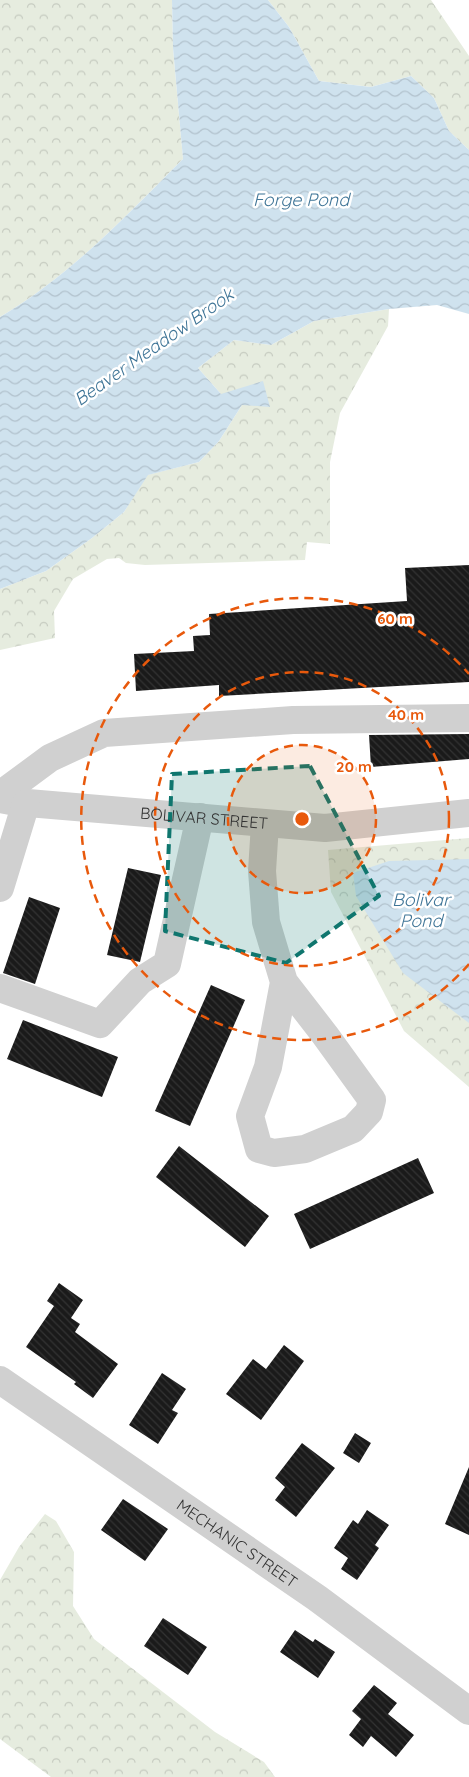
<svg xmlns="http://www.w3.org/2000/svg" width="469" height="1777" viewBox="0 0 469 1777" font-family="Quicksand,sans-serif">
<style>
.forest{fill:url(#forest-crowns)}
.water{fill:url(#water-waves)}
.building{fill:url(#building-back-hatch)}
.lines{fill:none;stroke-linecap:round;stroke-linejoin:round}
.minor{stroke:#d0d0d0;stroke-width:28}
.marked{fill:#0f766e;fill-opacity:0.2;stroke:#0f766e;stroke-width:4;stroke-dasharray:10 6;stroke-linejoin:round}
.ring{fill:none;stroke:#e8590c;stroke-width:2.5;stroke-dasharray:9 6}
.labels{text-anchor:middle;stroke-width:5;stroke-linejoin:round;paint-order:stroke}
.street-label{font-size:16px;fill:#333;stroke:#fff}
.water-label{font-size:18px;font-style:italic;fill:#3f7597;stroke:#fff}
.centre{fill:#e8590c;stroke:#fff;stroke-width:2.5}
.ring-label{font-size:15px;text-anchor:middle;font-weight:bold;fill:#e8590c;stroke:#fff;stroke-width:5;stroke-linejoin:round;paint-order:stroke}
</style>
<defs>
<pattern id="forest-crowns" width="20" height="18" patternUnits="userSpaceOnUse" patternTransform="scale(1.25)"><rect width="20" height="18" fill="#e6ecdf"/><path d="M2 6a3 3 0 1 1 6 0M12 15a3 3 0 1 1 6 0" fill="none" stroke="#c6cbc0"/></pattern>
<pattern id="water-waves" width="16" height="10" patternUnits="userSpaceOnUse" patternTransform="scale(1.25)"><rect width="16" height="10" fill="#cfe2ee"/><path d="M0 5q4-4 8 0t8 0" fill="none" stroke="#b2c2cd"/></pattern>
<pattern id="building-back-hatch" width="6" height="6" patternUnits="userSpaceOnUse" patternTransform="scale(1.25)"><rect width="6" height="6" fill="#1a1a1a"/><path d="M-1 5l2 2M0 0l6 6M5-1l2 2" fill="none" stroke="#333"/></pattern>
</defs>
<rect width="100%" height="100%" fill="#fff"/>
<path class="forest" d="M0 0H172L173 48 183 159C126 216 71 275 0 317Z
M268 0H431L469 56V150L449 131 434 98 411 76 371 87 319 81 289 27Z
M389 309 388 326 340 413 330 462V544L307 542 305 560 145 565 126 563 119 558 107 559 73 579 54 611 55 638 0 650V589L46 571 92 538 124 512 147 475 199 462 219 441 242 405 221 394 198 368 234 340 271 345 314 321Z
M469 838V1087L404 1031 331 892 328 850Z
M45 1514 56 1521 74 1552 73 1606 94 1639 215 1732 264 1762 275 1777H51L0 1739V1580L19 1547Z"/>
<path class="water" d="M172 0H268L289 27 319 81 371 87 411 76 434 98 449 131 469 150V314L437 305 389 309 314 321 271 345 234 340 198 368 221 394 263 381 270 407 242 405 219 441 199 462 148 475 124 512 92 538 46 571 0 589V317C71 275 126 216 183 159L173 48Z
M469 859V1023L403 973 356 896 353 873 389 861Z"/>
<path class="building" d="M469 565V682L219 696V685L136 691 134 654 194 651 193 636 210 635 209 614 407 601 405 568Z
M469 734V759L371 767 369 735Z
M128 868 161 875 140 962 107 955Z
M29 897 60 908 35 984 3 973Z
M211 985 245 1000 190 1126 155 1111Z
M23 1020 118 1057 102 1097 7 1059Z
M179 1146 269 1216 245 1247 156 1177Z
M418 1158 434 1193 310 1249 294 1214Z
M59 1283 83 1300 71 1318 80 1324 75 1332 118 1364 93 1398 74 1384 76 1382 26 1347 54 1306 47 1301Z
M284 1345 304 1361 261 1420 226 1394 253 1359 266 1369Z
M162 1373 186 1389 172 1410 178 1413 158 1444 129 1425Z
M355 1433 371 1443 359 1463 343 1453Z
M302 1443 335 1468 296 1517 275 1500 285 1487 275 1478Z
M469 1467V1535L445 1524Z
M123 1499 168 1529 145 1561 101 1530Z
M367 1510 389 1525 375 1545 379 1548 357 1580 341 1569 348 1558 334 1548 353 1520 358 1524Z
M163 1618 207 1647 188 1675 144 1646Z
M295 1630 313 1642 315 1639 335 1652 318 1678 280 1652Z
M374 1685 397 1703 388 1714 414 1735 396 1757 371 1736 363 1747 349 1735 361 1719 352 1711Z"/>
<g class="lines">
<g class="minor">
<path d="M0 795 50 758 104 733 293 720 469 718"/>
<path id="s1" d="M0 799 16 802 325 828 469 813"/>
<path d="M265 824 262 871 266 922 284 982 325 1035 372 1100 369 1112 353 1129 305 1149 274 1153 259 1149 250 1116 268 1067 284 982"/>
<path d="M0 888 26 803"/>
<path d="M0 988 100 1024 140 981 167 964 200 817"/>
<path id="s2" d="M0 1380 317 1598 469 1711"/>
</g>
</g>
<path class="marked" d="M310 766 379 896 286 963 165 931 172 774Z"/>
<circle cx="302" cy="819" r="74" fill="#e8590c" fill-opacity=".12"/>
<g class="ring">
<circle cx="302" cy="819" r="74"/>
<circle cx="302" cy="819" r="147"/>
<path d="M469 964A221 221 0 1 1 469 674"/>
</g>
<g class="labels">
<g class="street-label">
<text dy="6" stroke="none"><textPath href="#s1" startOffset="205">BOLIVAR STREET</textPath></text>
<text dy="6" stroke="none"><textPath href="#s2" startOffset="288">MECHANIC STREET</textPath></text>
</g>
<g class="water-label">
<text x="301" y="206">Forge Pond</text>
<text transform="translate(154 347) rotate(-35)" y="6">Beaver Meadow Brook</text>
<text x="421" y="906">Bolivar<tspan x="421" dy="21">Pond</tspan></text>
</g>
</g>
<circle cx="302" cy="819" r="8" class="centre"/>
<g class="ring-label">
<text x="395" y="624">60 m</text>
<text x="406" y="720">40 m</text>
<text x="354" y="772">20 m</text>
</g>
</svg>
